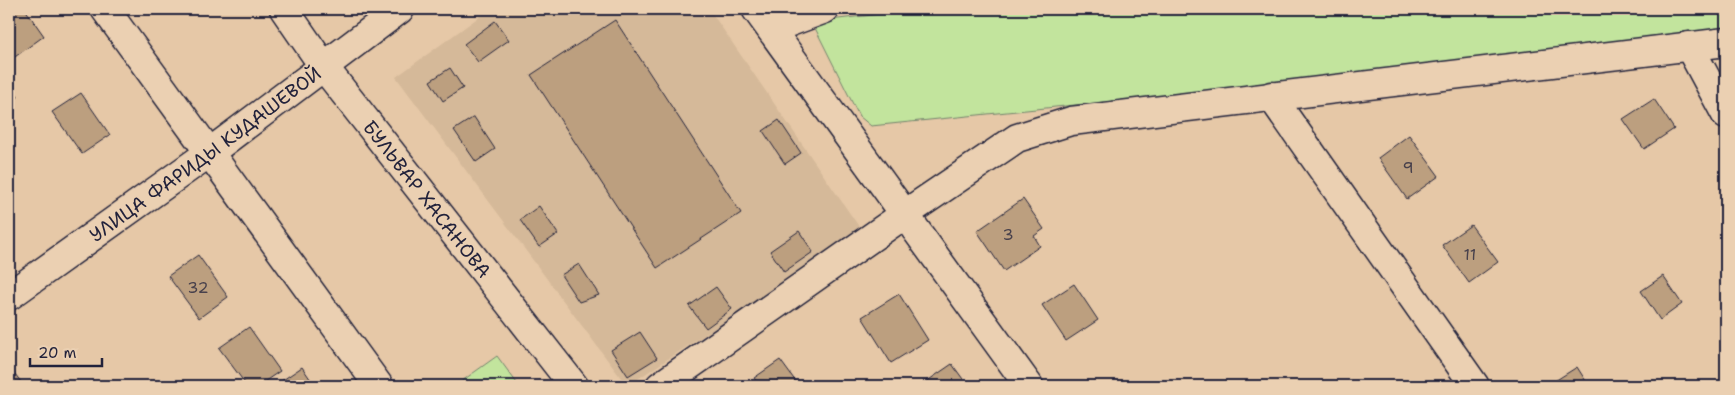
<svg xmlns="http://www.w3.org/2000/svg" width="1735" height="395" viewBox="0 0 1735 395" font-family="'Shantell Sans',sans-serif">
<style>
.built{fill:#d5b999}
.green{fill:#c2e49d;stroke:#72836c}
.building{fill:#bc9f7f;stroke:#22223b}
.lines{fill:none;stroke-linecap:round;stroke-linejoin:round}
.minor-casing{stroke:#22223b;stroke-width:31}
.minor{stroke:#ebd0b2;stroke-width:28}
.labels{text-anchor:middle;stroke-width:4.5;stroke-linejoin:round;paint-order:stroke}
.number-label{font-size:16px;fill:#48414c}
.street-label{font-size:19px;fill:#22223b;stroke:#ebd0b2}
</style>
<rect width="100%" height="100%" fill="#e6c8a7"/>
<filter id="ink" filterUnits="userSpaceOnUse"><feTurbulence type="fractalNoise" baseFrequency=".02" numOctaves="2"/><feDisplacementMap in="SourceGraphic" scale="10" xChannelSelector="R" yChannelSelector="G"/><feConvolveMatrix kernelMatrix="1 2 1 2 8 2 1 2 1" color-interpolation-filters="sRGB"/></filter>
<g filter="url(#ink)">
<path class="built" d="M490 9H709L862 231 627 386 396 77Z"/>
<path class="green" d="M923 9H1726V38L871 126 859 116 815 28 830 20Z
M497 356 519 386H455Z"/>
<path class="building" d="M9 9H25L44 36 12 59 9 55Z
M615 20 741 213 657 268 531 75Z
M495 21 509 40 478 62 464 44Z
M450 68 463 88 443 101 430 81Z
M9 84 18 97 9 103Z
M81 93 110 135 82 154 52 112Z
M1654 99 1674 129 1644 149 1623 119Z
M474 117 495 149 476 162 454 130Z
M779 120 801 153 785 164 763 131Z
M1409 135 1439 176 1407 199 1378 158Z
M1023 199 1044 229 1034 236 1040 246 1004 271 977 231Z
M539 206 558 234 539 247 520 220Z
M1471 225 1498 262 1469 283 1442 245Z
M799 231 813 252 784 272 770 251Z
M198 255 228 297 199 318 168 276Z
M579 264 599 295 579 302 561 275Z
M1663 276 1682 304 1660 320 1641 291Z
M1074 284 1098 320 1066 341 1042 305Z
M716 287 732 309 706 328 689 306Z
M899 294 928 340 891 363 862 317Z
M249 327 280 371 258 386H247L219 348Z
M640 332 657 358 628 376 611 350Z
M780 360 799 386H760L754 378Z
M952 364 968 386H920Z
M9 366 24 386H9Z
M302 367 315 386H274Z
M1577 367 1589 386H1547Z"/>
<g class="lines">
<g class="minor-casing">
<g id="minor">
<path d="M105 9 379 386"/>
<path id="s1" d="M284 9 324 67 574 386"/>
<path d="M756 9 1029 386"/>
<path d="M771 29 825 9"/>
<path d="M1689 46 1726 115"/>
<path d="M1271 96 1475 386"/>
<path id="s2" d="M9 296 209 153 400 9"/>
<path d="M660 386 905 214 1017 138 1071 121 1726 42"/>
</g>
</g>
<use href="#minor" class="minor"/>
</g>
</g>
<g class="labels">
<g class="number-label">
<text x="1408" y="173">9</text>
<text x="1008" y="240">3</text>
<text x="1470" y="260">11</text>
<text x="198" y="293">32</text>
</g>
<g class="street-label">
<text dy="7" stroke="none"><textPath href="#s2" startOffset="242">УЛИЦА ФАРИДЫ КУДАШЕВОЙ</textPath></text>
<text dy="7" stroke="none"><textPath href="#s1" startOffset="238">БУЛЬВАР ХАСАНОВА</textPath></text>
</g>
</g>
<rect width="1735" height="395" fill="none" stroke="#ebd0b2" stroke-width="30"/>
<rect x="15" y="15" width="1705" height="365" fill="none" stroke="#22223b" stroke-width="2" filter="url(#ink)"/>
<path d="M30 358v8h72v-8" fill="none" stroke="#22223b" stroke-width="2.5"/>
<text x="38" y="358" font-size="15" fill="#22223b" stroke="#ebd0b2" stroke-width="4" paint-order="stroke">20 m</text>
</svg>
